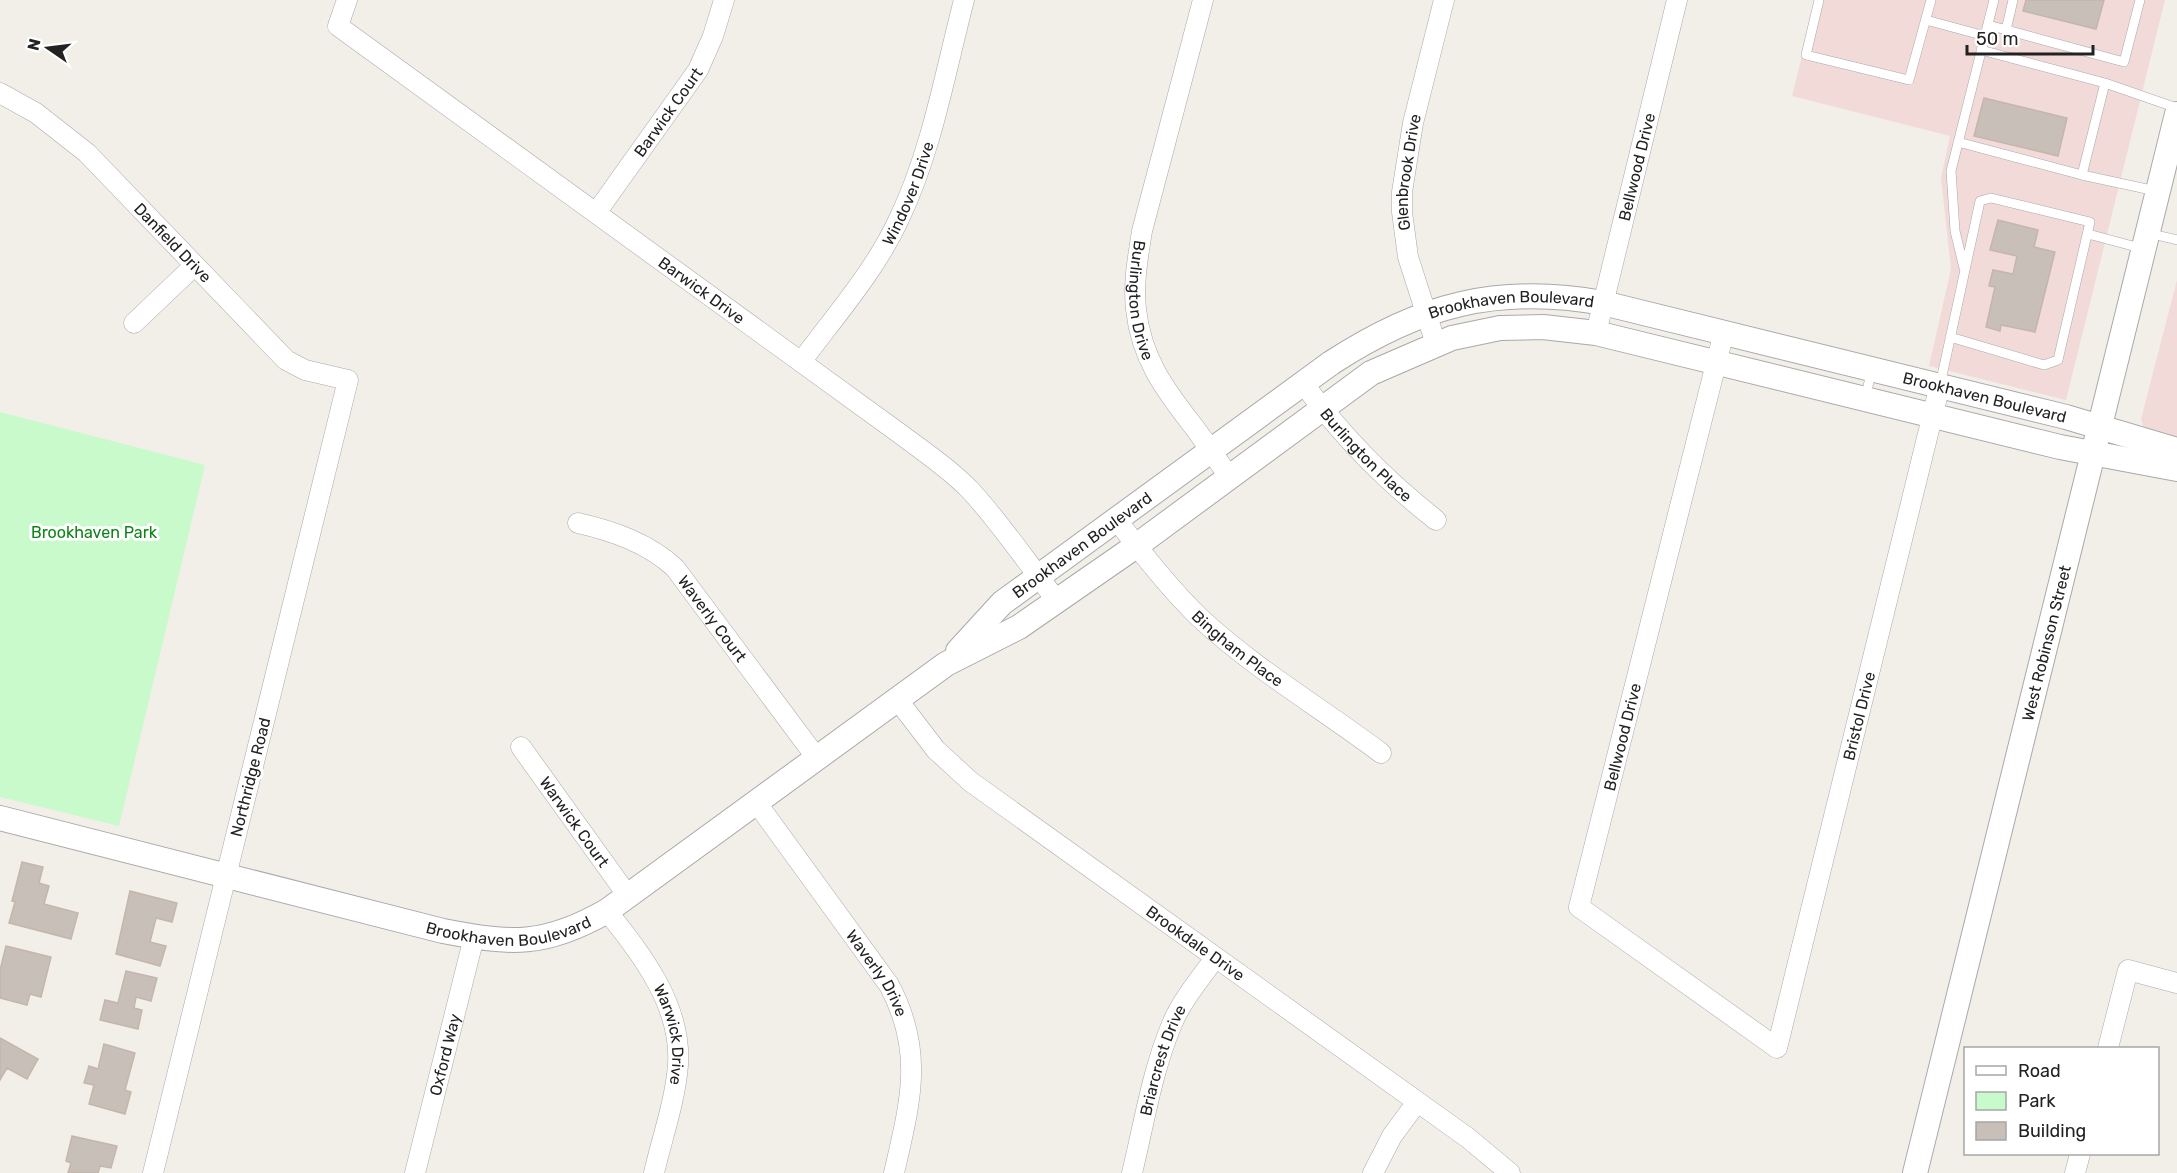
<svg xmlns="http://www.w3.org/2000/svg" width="2177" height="1173" viewBox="0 0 2177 1173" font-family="Rubik,sans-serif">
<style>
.commercial{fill:#f2dad9}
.park{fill:#c8facc}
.building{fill:#c7bfb8;stroke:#c4b6ab;stroke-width:1.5}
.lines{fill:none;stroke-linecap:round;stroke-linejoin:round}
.service-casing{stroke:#a9a9a9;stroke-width:10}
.minor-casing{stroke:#a9a9a9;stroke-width:21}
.tertiary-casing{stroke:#a9a9a9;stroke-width:26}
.service{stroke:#fff;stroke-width:9}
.minor{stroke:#fff;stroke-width:20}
.tertiary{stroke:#fff;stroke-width:24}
.labels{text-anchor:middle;stroke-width:6;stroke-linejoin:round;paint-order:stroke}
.street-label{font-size:16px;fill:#222;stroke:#fff}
.park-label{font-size:16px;fill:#0c8416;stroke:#fff}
</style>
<rect width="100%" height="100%" fill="#f2efe9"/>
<path class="commercial" d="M1816 0H2165L2066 400 1929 366 1951 269 1941 178 1950 136 1792 96Z
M2177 280V438L2144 429 2141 419Z"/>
<path class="park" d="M0 412 205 465 119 826 0 797Z"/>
<path class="building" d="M2026 0H2104L2096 29 2023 11Z
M1984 98 2067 118 2058 156 1974 136Z
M1998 220 2038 230 2034 247 2055 252 2035 332 2001 325 2000 331 1986 327 1995 287 1989 286 1993 270 2013 274 2017 256 1990 250Z
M22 862 43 867 39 883 49 886 44 904 78 913 71 939 9 923 15 902 12 901Z
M130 891 177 903 172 922 156 918 150 942 166 946 160 966 116 954Z
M6 946 51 957 41 997 30 994 27 1005 0 998V970Z
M126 971 157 978 151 1001 136 997 134 1008 142 1010 138 1029 100 1020 105 1000 118 1003Z
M0 1038 38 1059 27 1079 7 1068 0 1080Z
M104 1044 135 1053 125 1090 131 1092 125 1114 89 1104 94 1085 84 1083 89 1066 98 1069Z
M72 1136 117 1146 111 1168 100 1166 98 1173H68L71 1163 66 1161Z"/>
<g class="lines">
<g class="service-casing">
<path id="service" d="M1819 0 1806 55 1909 80 1931 0
M1926 20 1985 36
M1988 25 2124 62 2140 0
M2006 30 2013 0
M1981 50 2105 83 2177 108
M1958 142 2082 175 2156 191
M2082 175 2105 83
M2148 233 2177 240
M2088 234 2144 249
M1964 268 1955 231 1951 171 1994 0
M1940 385C1953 324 1967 262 1980 201L1991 198 2090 222 2058 360 2044 365 1950 337
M1865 399 1872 369"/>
</g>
<g class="minor-casing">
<g id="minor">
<path id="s1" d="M347 0 338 26 899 433C923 451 950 469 971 491 1002 525 1029 565 1057 601"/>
<path id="s2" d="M1203 0 1142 231C1138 257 1133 283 1136 309 1141 358 1165 390 1194 427 1206 443 1217 460 1229 476"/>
<path id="s3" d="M0 93 36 113 87 153 286 360 305 370 348 380 153 1173"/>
<path id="s4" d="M596 213 698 70 713 36 724 0"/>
<path d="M134 323 194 266"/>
<path id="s5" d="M1724 332 1579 907 1777 1048 1940 385"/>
<path id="s6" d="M1596 333 1677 0"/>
<path id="s7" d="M1436 344 1408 257 1402 212V192L1413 123 1444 0"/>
<path id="s8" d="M801 362C835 316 875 271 899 219 932 150 945 73 964 0"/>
<path id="s9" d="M1303 383C1341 435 1385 480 1436 520"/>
<path id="s10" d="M1117 520C1143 555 1169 588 1200 618 1255 669 1321 708 1381 753"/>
<path id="s11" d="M578 523C613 531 648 543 675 568L816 757"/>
<path id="s12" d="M897 699 936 750 971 782 1468 1138 1510 1173"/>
<path id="s13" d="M521 747 628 896"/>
<path id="s14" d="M756 802 889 985C925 1052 910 1103 894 1173"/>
<path id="s15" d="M607 911C642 955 682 1006 678 1065 675 1102 662 1138 654 1173"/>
<path d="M2108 1048 2128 970 2177 983"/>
<path id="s16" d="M415 1173 474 937"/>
<path id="s17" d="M1132 1173C1144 1124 1152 1071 1172 1024 1182 1000 1200 979 1215 958"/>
<path d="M1373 1173 1392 1136 1417 1102"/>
<path d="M2075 1173 2080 1154"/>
</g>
</g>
<g class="tertiary-casing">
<g id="tertiary">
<path id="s18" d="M958 651 1002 603 1331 363C1420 305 1497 284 1603 303L2066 417 2177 450"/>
<path id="s19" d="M0 818 443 931C511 944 544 947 607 911L946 664 1019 627 1136 546 1371 373 1452 338 1500 328 1543 327 1596 333 2060 447 2177 469"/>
<path id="s20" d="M1915 1173 2177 114"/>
</g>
</g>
<use href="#service" class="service"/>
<use href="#minor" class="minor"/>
<use href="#tertiary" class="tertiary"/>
</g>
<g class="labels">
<g class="street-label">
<text dy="6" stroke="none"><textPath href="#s4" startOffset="124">Barwick Court</textPath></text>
<text dy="6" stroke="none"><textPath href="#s6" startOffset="171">Bellwood Drive</textPath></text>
<text dy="6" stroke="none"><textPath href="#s7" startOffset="177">Glenbrook Drive</textPath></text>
<text dy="6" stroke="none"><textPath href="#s8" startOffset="201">Windover Drive</textPath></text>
<text dy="6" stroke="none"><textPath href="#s3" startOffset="230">Danfield Drive</textPath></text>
<text dy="6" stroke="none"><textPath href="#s1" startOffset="477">Barwick Drive</textPath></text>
<text dy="6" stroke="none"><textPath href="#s2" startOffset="309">Burlington Drive</textPath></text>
<text dy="6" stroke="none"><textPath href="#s18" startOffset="666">Brookhaven Boulevard</textPath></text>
<text dy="6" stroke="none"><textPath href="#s18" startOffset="1152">Brookhaven Boulevard</textPath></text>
<text dy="6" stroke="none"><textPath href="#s9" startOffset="96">Burlington Place</textPath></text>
<text dy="6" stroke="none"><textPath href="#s18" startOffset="164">Brookhaven Boulevard</textPath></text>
<text dy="6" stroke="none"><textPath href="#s11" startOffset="171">Waverly Court</textPath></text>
<text dy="6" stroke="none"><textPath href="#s20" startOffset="546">West Robinson Street</textPath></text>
<text dy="6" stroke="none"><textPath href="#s10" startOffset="177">Bingham Place</textPath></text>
<text dy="6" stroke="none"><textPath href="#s5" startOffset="1178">Bristol Drive</textPath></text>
<text transform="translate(1622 737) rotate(-76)" y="6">Bellwood Drive</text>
<text transform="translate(250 777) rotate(-76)" y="6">Northridge Road</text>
<text dy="6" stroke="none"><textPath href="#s13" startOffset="92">Warwick Court</textPath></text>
<text dy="6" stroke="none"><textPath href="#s19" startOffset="524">Brookhaven Boulevard</textPath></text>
<text dy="6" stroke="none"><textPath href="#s12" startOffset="388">Brookdale Drive</textPath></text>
<text dy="6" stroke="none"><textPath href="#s14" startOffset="210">Waverly Drive</textPath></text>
<text dy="6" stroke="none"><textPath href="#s15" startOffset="142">Warwick Drive</textPath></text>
<text dy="6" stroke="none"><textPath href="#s16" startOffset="122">Oxford Way</textPath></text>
<text dy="6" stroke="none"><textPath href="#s17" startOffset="117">Briarcrest Drive</textPath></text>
</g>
<g class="park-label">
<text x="94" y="538">Brookhaven Park</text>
</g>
</g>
<rect x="1964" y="1047" width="195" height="108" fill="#ffffff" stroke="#a7a7a7" stroke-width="1.5"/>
<rect x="1976" y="1066" width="30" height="9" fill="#ffffff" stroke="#a7a7a7" stroke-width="1.5"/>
<text x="2018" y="1077" font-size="18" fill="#222222">Road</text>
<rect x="1976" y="1092" width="30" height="18" fill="#c8facc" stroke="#a7a7a7" stroke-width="1.5"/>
<text x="2018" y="1107" font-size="18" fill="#222222">Park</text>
<rect x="1976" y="1122" width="30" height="18" fill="#c7bfb8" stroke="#a7a7a7" stroke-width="1.5"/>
<text x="2018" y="1137" font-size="18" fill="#222222">Building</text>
<g transform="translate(48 48) rotate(284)" stroke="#ffffff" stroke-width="4.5" paint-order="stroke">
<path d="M0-4.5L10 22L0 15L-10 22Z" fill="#222222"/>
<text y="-9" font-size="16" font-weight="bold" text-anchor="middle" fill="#222222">N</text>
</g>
<path d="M1967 45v9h126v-9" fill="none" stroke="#222222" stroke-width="3"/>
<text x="1976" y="45" font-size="18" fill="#222222" stroke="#ffffff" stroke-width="4.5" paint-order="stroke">50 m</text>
</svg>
